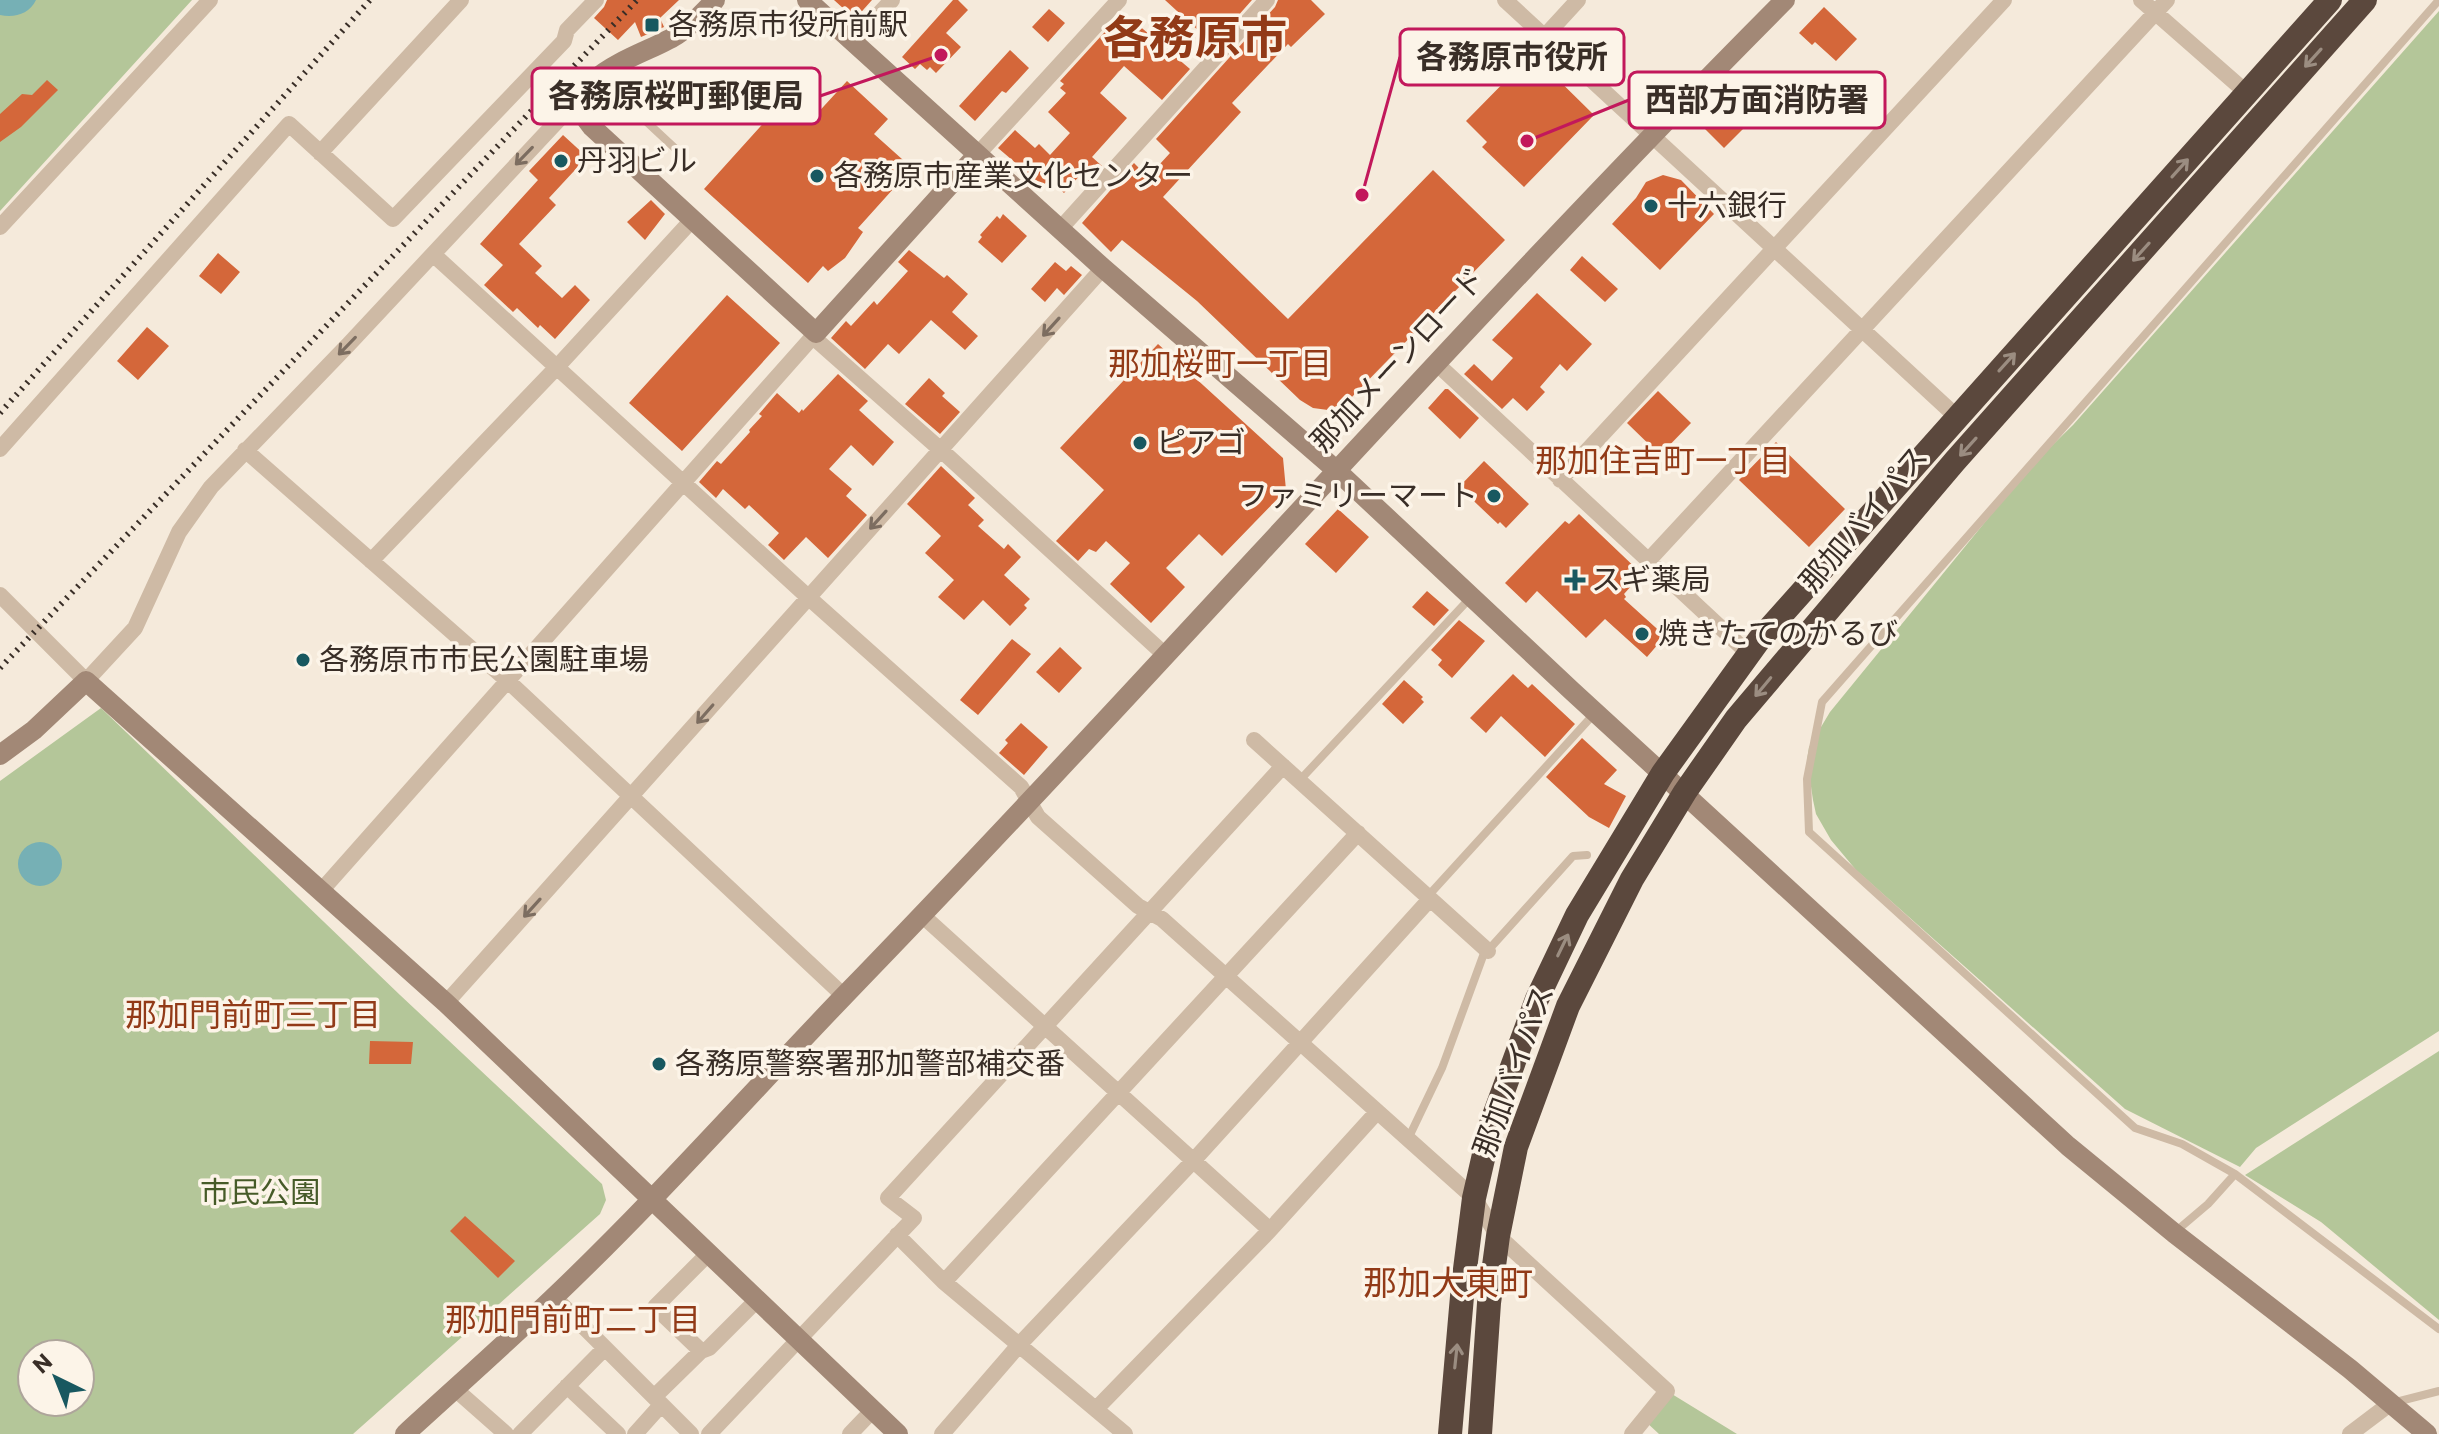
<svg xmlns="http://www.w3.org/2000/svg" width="2439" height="1434" viewBox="0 0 2439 1434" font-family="Commissioner,'Noto Sans JP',sans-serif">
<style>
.green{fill:#b4c699;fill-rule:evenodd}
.water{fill:#76b0b5}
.building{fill:#d4673a}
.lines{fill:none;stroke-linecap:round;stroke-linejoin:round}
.lane{stroke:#cebaa5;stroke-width:8}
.street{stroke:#cebaa5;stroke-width:16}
.secondary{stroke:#a28876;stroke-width:20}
.highway{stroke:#5b483d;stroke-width:24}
.rail{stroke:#392e27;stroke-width:6;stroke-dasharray:2 6;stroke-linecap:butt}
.oneway{stroke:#9b8d81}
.oneway2{stroke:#7c6d60}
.poi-dot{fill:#185860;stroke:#fcf4e8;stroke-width:3}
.labels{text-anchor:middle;stroke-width:7;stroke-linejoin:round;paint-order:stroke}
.poi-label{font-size:30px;fill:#392e27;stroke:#fcf4e8;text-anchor:start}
.street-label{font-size:30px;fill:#392e27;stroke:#fcf4e8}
.park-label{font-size:30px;fill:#465b28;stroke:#fcf4e8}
.neighbourhood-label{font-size:32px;fill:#923a17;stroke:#fcf4e8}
.quarter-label{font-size:34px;fill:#923a17;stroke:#fcf4e8}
.town-label{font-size:46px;font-weight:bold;fill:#923a17;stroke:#fcf4e8}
.leader{fill:none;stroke:#c2185b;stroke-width:3}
.callout-dot{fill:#c2185b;stroke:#fcf4e8;stroke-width:3}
.callout{fill:#fcf4e8;stroke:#c2185b;stroke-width:3}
.callout-label{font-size:32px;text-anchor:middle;font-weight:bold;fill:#392e27}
</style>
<rect width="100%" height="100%" fill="#f5eadb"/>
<path class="green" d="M0 0H192L0 211Z
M2439 11V1031L2256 1148 2240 1167 2125 1109 1856 870 1831 840 1816 814 1813 800 1807 760 1809 747 1830 712 2030 467 2073 425Z
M101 708 400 995 602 1184 606 1200 600 1214 353 1434H0V781ZM32 1354H80V1402H32Z
M2439 1051V1320L2321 1222 2245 1175Z
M1667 1391 1737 1434H1659L1645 1421Z"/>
<path class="water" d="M0 0H36C29 14 15 18 0 15Z
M18 864a22 22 0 1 1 44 0a22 22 0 1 1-44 0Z"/>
<path class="building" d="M607 0H679L660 18 664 27 641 37 635 22 618 40 594 18 604 7Z
M834 0H872L855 19Z
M953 0H958L968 10 946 33 961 47 936 73 930 67 927 70 920 64 915 69 902 57Z
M1165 0H1252L1213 44Z
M1278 0H1311L1325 14 1291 47 1288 44 1232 103 1241 112 1163 197 1288 319 1433 170 1505 240 1349 400 1328 410 1313 408 1300 400 1197 301 1122 240 1111 252 1082 223 1134 163 1148 177 1170 153 1156 139 1275 7Z
M1824 7 1857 39 1836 61 1815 42 1812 45 1799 33Z
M1049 9 1065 23 1048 42 1032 27Z
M1123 12 1190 69 1162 100 1124 66 1100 93 1127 118 1092 157 1102 166 1083 188V172L1064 193 1049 179 1043 186 998 148 1015 130 1035 148 1039 144 1050 155 1070 133 1048 112 1066 93 1060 88 1064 84 1060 81Z
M1010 50 1029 68 1006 93 1002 91 975 121 959 106Z
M1532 54 1594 115 1524 187 1482 147 1487 142 1466 121Z
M47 80 58 90 21 127 0 142V114L22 94 32 95Z
M847 81 888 119 874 134 912 168 858 228 863 232 845 258 828 271 823 266 808 283 704 189 788 96 813 118Z
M1732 92 1756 116 1724 148 1700 124Z
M563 135 587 157 549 198 556 205 519 244 542 266 535 273 562 298 575 285 590 300 555 339 540 325 538 328 517 308 513 312 484 285 503 265 480 244 538 180 529 171Z
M1663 175 1681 180 1714 214 1660 270 1612 224 1636 198 1646 182Z
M651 200 665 214 645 240 627 222Z
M1003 214 1027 236 1002 263 978 242 982 237 980 235 997 216 1000 219Z
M909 250 944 278 947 275 968 294 952 312 978 336 965 350 931 320 899 354 888 344 865 369 831 338 846 321 851 326 874 301 877 305 908 271 898 262Z
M218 253 240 272 221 294 199 276Z
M1582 256 1618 289 1605 302 1570 270Z
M1055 262 1066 271 1071 266 1082 275 1064 295 1057 288 1045 302 1031 289Z
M1537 293 1592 344 1567 371 1560 364 1540 387 1545 392 1527 411 1513 398 1502 409 1464 374 1474 364 1492 381 1513 358 1492 340Z
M727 295 780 343 682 451 629 403Z
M147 327 169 346 138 380 117 361Z
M1158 344 1283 458 1286 490 1222 556 1199 534 1166 568 1185 587 1151 623 1110 584 1130 563 1106 541 1096 552 1089 549 1078 561 1056 541 1104 490 1060 448Z
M838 374 868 401 859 410 894 442 873 466 851 445 829 469 852 489 846 496 867 515 828 558 806 537 784 560 768 545 779 533 749 505 745 509 723 489 716 498 699 482 717 461 721 464 750 432 749 430 762 416 759 414 777 393 799 413 802 409 803 411Z
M929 378 945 393 942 396 960 412 940 434 905 404Z
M1445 389H1448L1479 418 1460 439 1428 408Z
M1658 391 1691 423 1660 455 1627 423Z
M1776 442 1845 509 1809 547 1739 480Z
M1484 461 1529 504 1506 528 1500 522 1498 524 1459 487Z
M941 466 975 498 968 505 984 520 978 526 1004 549 1008 544 1021 557 1004 575 1030 599 1024 605 1027 608 1010 626 983 600 964 620 938 597 954 580 925 553 941 536 907 504Z
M1338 509 1369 537 1336 573 1305 544Z
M1579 514 1642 574 1624 594 1626 597 1624 599 1665 636 1647 657 1605 619 1586 638 1537 591 1526 603 1505 583 1565 521 1569 524Z
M1427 591 1449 610 1434 626 1412 607Z
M1459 620 1485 641 1452 678 1438 665 1442 660 1431 650Z
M1012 639 1031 654 978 715 960 700Z
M1060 647 1082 668 1059 693 1036 672Z
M1513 674 1528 688 1532 684 1575 724 1545 757 1501 716 1486 733 1470 718Z
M1404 680 1423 697 1421 699 1424 702 1403 724 1382 704Z
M1021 723 1048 747 1024 775 999 753 1008 743 1005 740Z
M1582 738 1617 770 1604 784 1626 796 1609 828 1589 817 1546 777Z
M370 1041 413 1042 411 1064H369Z
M465 1216 515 1261 498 1278 450 1231Z"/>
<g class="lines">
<path class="lane" d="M2439 0 1822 702 1807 779 1809 832 2135 1128 2182 1144 2235 1174 2439 1329
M663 92C651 84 633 85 630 102L635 111 679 152
M1299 781 1471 597
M1428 896 1594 714
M1408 1139 1442 1068 1483 956 1573 856 1587 855
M2175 1232 2208 1204 2235 1174
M2396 1402 2439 1391"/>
<path class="street" d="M1505 0 1958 418
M2141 0 2247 93
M1545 36 1578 0
M853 42 892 0
M320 153 461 0
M977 155 1119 0
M0 227 210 0
M1060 229 1267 0
M434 255 808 597 1021 787 1038 817 1138 906 1162 919 1474 1198 1498 1236 1667 1391 1632 1434
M813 337 941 450 1164 654
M1436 363 1749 654
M0 449 289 124 393 219 564 41 567 30 596 0
M245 450 508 681 844 996
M1560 480 2004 0
M371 561 557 367 692 220
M1648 561 2167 0
M0 595 86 681 135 628 179 532 211 487 349 344 562 116 582 104
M1254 740 1488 951
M321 891 816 333
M923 916 1270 1230
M446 1003 1103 268
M897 1235 944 1282 1125 1434
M944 1282 1358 833
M554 1297 691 1434
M701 1351 655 1307 709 1253
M567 1386 618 1434
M455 1389 506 1434
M654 1397 701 1351 709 1348 757 1300
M1096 1409 1270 1230 1377 1112
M520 1434 605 1348
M635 1434 661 1405
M709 1434 914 1218 888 1198 1283 766
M850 1434 873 1410
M942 1434 1019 1345 1194 1160 1430 899
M2350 1434 2391 1403"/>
<path class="secondary" d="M715 0C704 12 692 25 678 34 653 53 549 77 592 127L816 333 977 155
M807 0 1103 268 1336 470 1572 691 2068 1146 2174 1233 2350 1369 2427 1434
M0 755 34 730 86 681 446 1003 898 1434
M405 1434C454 1389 504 1345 552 1299 654 1202 747 1097 844 996 1162 668 1462 324 1785 0"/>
<path class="highway" d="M1450 1434 1463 1285 1474 1198 1491 1124 1537 999 1577 915 1663 773 1759 640 2330 0
M1480 1434 1489 1303 1498 1236 1516 1147 1568 1006 1632 879 1685 792 1736 719 1955 461 2365 0"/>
<path class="rail" d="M0 413 370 0
M0 668 637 0"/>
</g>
<defs><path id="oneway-shaft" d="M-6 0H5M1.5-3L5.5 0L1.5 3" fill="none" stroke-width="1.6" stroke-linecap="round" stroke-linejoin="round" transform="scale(2)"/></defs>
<g class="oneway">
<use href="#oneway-shaft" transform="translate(2313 58) rotate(132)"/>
<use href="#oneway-shaft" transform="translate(2180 168) rotate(-48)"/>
<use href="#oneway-shaft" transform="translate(2141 252) rotate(132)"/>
<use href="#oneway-shaft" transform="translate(2007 362) rotate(-48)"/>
<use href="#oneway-shaft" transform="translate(1968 447) rotate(132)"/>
<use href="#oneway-shaft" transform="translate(1763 687) rotate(130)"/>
<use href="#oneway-shaft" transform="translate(1563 945) rotate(-64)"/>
<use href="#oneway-shaft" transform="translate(1456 1356) rotate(-84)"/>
</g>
<g class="oneway2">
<use href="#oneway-shaft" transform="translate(524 156) rotate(134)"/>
<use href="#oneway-shaft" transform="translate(1051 327) rotate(132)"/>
<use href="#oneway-shaft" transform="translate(347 346) rotate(134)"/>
<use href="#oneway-shaft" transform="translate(878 520) rotate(132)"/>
<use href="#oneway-shaft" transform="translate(705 714) rotate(131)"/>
<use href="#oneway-shaft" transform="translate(532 908) rotate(132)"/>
</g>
<g class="poi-dot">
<rect x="644" y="17" width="16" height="16" rx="4"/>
<circle cx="561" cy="161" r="8"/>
<circle cx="817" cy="176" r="8"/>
<circle cx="1651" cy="206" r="8"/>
<circle cx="1140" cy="443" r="8"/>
<circle cx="1494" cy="496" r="8"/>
<path d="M1571 568h8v8h8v8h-8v8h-8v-8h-8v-8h8z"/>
<circle cx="1642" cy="634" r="8"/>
<circle cx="303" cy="660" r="8"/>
<circle cx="659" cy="1064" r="8"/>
</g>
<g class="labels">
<g class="poi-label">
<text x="668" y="35">各務原市役所前駅</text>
<text x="577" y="171">丹羽ビル</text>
<text x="833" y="186">各務原市産業文化センター</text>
<text x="1667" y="216">十六銀行</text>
<text x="1156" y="453">ピアゴ</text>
<text x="1478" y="506" text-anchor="end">ファミリーマート</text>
<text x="1591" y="590">スギ薬局</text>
<text x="1658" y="644">焼きたてのかるび</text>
<text x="319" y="670">各務原市市民公園駐車場</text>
<text x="675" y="1074">各務原警察署那加警部補交番</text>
</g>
<g class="street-label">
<text transform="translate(1398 360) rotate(-47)" y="10">那加メーンロード</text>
<text transform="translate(1864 519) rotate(-50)" y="10">那加バイパス</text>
<text transform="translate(1514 1071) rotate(-70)" y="10">那加バイパス</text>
</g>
<g class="park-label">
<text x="260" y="1203">市民公園</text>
</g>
<g class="neighbourhood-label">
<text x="1220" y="375">那加桜町一丁目</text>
<text x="1663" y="472">那加住吉町一丁目</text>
<text x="253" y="1026">那加門前町三丁目</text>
<text x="573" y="1331">那加門前町二丁目</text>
</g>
<g class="quarter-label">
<text x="1448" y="1295">那加大東町</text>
</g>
<g class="town-label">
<text x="1195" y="54">各務原市</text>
</g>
</g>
<path class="leader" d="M1362 195L1400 57M941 55L820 96M1527 141L1629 100"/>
<g class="callout-dot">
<circle cx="1362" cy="195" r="8"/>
<circle cx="941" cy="55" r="8"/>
<circle cx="1527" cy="141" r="8"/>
</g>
<g class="callout">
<rect x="1400" y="29" width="224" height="56" rx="8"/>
<rect x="532" y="68" width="288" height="56" rx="8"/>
<rect x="1629" y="72" width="256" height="56" rx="8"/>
</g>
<g class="callout-label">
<text x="1512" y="68">各務原市役所</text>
<text x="676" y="107">各務原桜町郵便局</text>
<text x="1757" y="111">西部方面消防署</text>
</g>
<g transform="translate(56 1378) rotate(317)"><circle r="38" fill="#fcf4e8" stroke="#aea59b" stroke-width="2"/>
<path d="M0-6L14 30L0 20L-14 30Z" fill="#185860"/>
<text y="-12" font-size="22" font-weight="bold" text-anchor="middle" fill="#392e27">N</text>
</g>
</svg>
